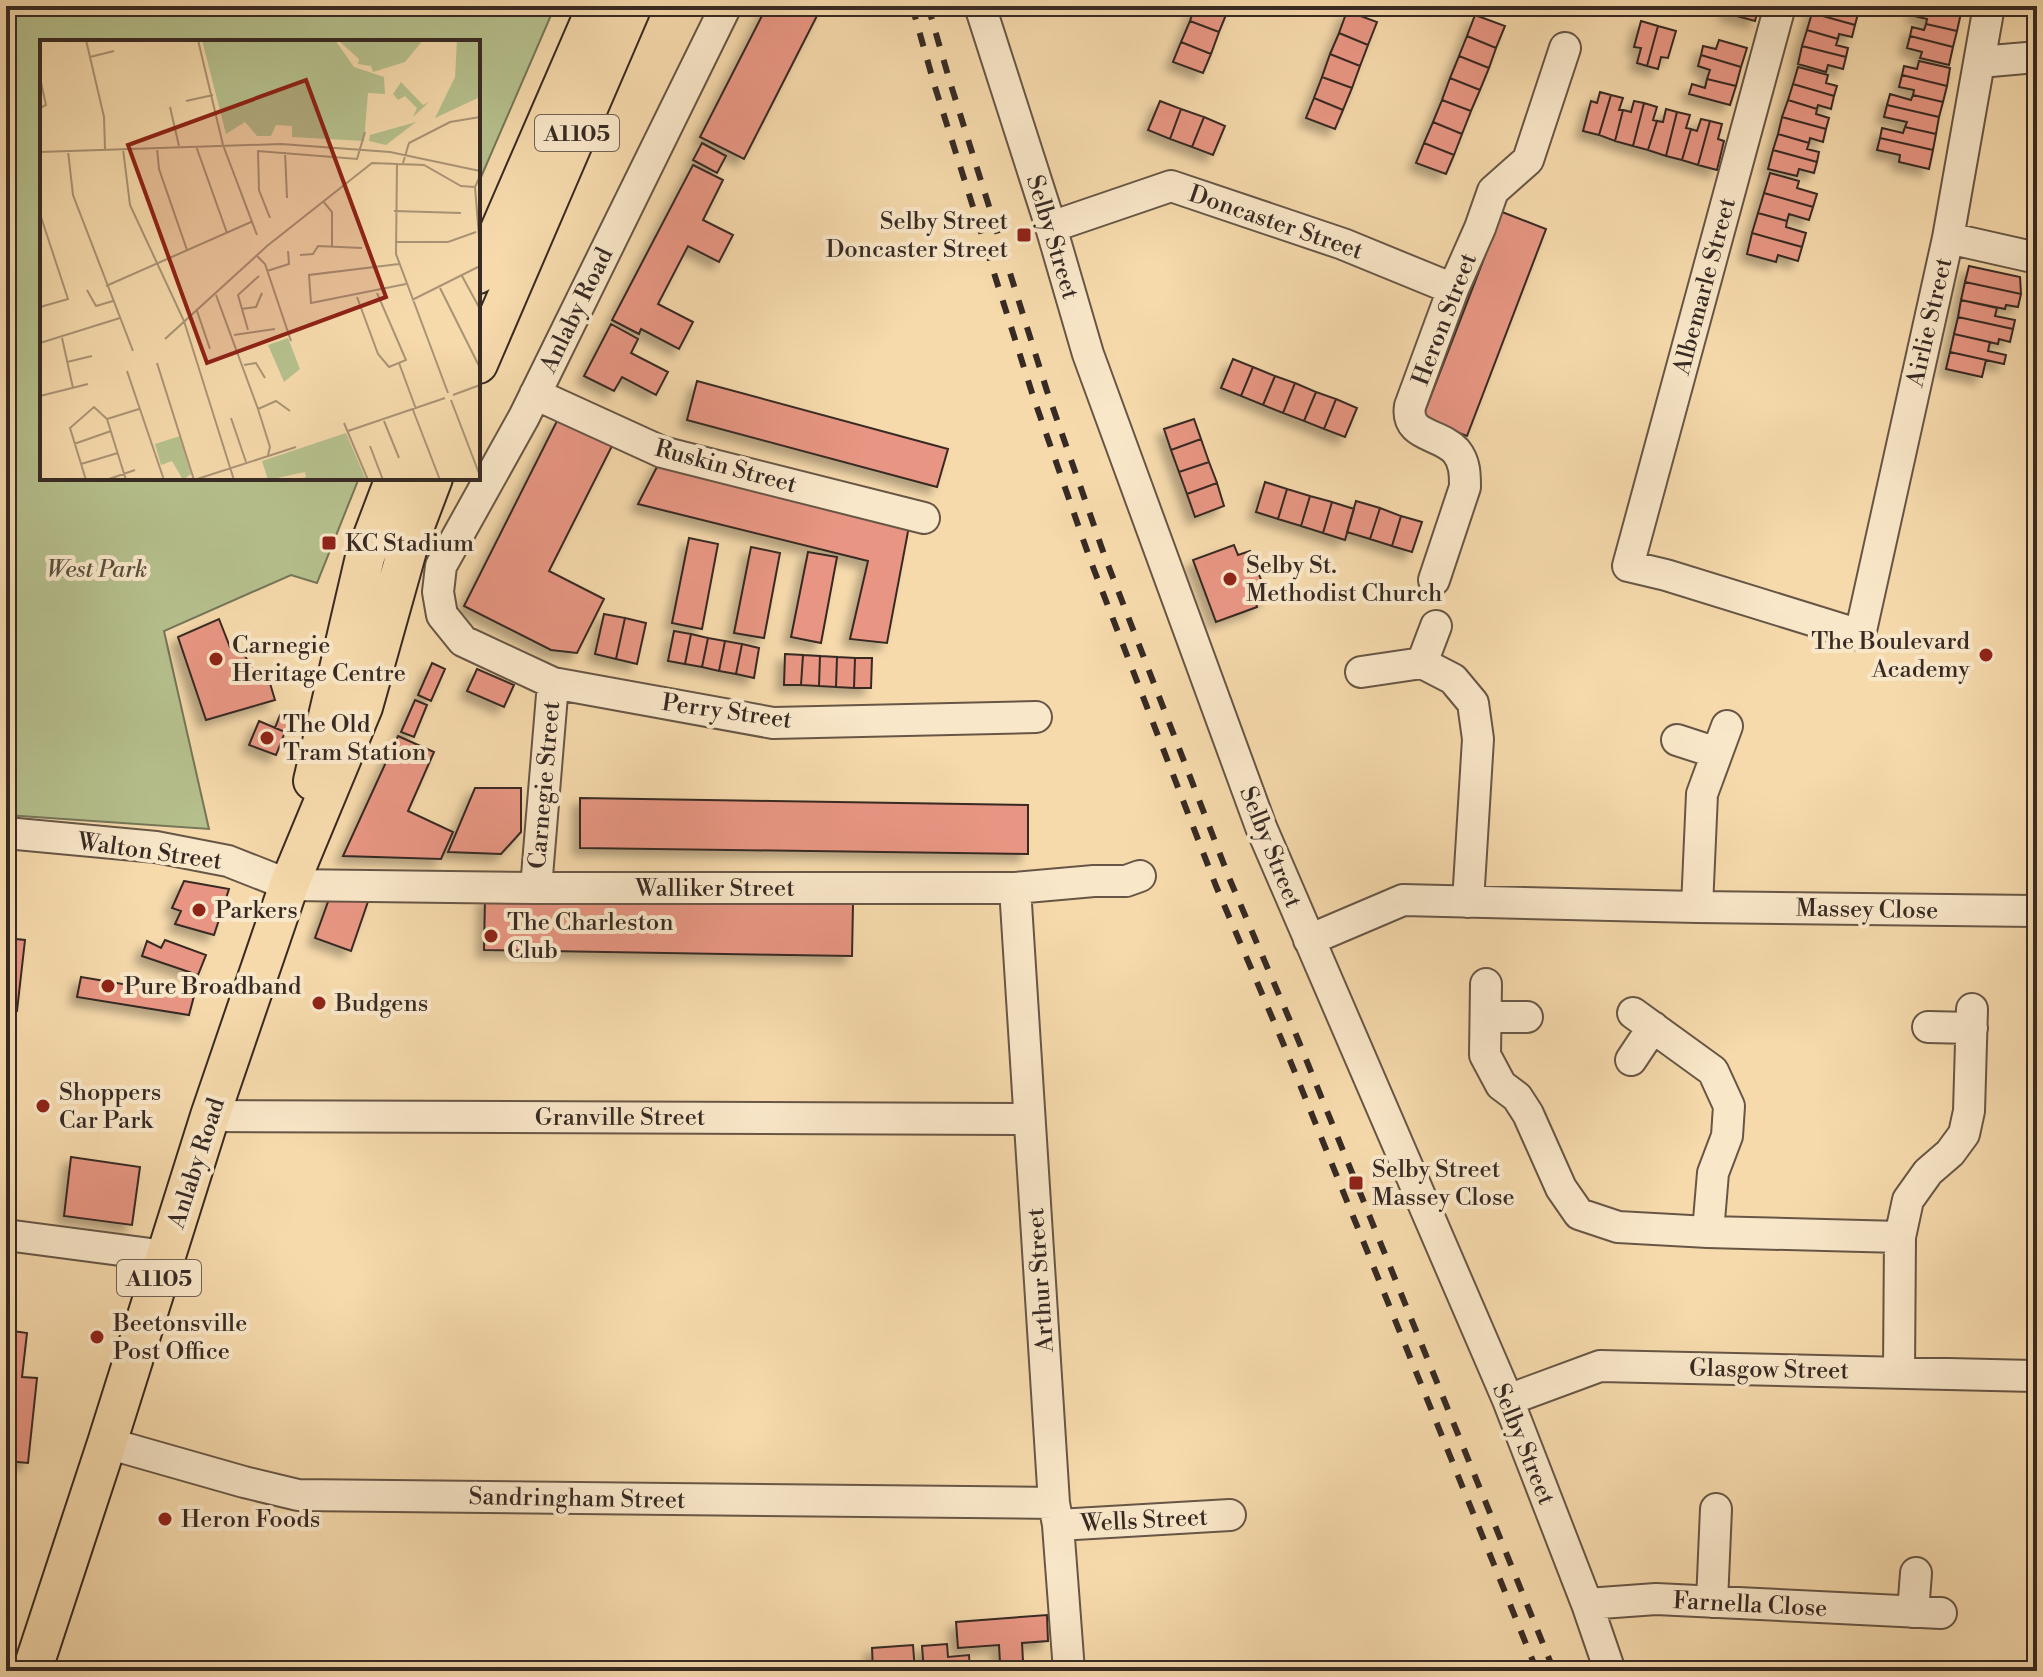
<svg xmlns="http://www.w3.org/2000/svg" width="2043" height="1677" viewBox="0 0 2043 1677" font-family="'Libre Bodoni',serif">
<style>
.green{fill:#b6c18e;stroke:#767659;stroke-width:2}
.building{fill:#e89683;stroke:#372a24;stroke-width:2;filter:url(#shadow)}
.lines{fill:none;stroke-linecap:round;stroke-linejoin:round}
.minor-casing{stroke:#675646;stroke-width:34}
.major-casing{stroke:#372a24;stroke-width:42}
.minor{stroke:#f9e7c9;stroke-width:30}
.major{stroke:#f6daac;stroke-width:38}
.rail{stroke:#372a24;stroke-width:6;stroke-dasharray:14 14;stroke-linecap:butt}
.poi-dot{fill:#8f2418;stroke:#f9e7c9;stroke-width:3}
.labels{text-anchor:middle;stroke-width:8;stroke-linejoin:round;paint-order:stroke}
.shield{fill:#f9e7c9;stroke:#716356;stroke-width:2}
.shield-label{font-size:22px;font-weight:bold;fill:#372a24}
.poi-label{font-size:24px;fill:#372a24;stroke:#f9e7c9;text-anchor:start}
.street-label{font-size:24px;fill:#372a24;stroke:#f9e7c9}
.park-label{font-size:24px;font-style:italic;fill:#57503e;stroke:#f9e7c9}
.inset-road{fill:none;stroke:#aa9476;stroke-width:2}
.view{fill:#8f2418;fill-opacity:0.15;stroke:#8f2418;stroke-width:4}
.inset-edge{fill:none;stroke:#372a24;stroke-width:4}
</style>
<defs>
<filter id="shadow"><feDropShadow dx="-7" dy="7" stdDeviation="4" flood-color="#0004"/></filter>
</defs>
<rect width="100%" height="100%" fill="#f6daac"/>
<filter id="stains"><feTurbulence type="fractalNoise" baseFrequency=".0025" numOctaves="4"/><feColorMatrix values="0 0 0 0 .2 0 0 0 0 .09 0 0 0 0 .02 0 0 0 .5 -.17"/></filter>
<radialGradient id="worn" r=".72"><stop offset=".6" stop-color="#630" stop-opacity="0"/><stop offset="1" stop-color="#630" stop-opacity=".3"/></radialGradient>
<path class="green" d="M6 6H555L478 184V42H42V478H359L317 583 291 575 164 631 209 829 6 815Z"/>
<path class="building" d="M767 6H822L744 159 700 137Z
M1195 6H1218L1228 10 1219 32 1190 21Z
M1728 6H1759L1755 21 1726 13Z
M1814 6H1846L1845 10 1858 14 1855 25 1812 13Z
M1916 6H1927L1961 13 1957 31 1926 24 1927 19 1914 16Z
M1927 6H1962L1961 13Z
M1347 11 1377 22 1368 45 1339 33Z
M1812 13 1855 25 1852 37 1839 34 1838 39 1807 30Z
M1475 15 1505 26 1496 48 1467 36Z
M1190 21 1219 32 1211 54 1181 42Z
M1641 21 1658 26 1647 66 1637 63 1641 48 1634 47Z
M1926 24 1957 31 1953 47 1910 36 1912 27 1924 30Z
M1658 26 1676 31 1668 58 1661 57 1658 69 1647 66Z
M1807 30 1838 39 1836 45 1848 48 1846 57 1802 46Z
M1339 33 1368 45 1360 66 1330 54Z
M1467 36 1496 48 1489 68 1459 56Z
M1910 36 1953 47 1949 65 1920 58 1922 52 1907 48Z
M1719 40 1747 48 1741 67 1701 55 1703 46 1716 49Z
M1181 42 1211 54 1203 73 1173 62Z
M1802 46 1846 57 1843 69 1828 65 1826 72 1798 64Z
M1330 54 1360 66 1352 88 1322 77Z
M1701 55 1741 67 1736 86 1707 79 1710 70 1698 66Z
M1459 56 1489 68 1480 90 1450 78Z
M1919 61 1950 68 1947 86 1902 75 1904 66 1917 69Z
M1798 67 1828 75 1826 83 1837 86 1834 96 1793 84Z
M1902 75 1947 86 1943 102 1913 95 1914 90 1899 87Z
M1322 77 1352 88 1343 110 1314 98Z
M1450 78 1480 90 1471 111 1442 100Z
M1707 79 1736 86 1730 105 1689 94 1692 84 1705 88Z
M1793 84 1834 96 1831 109 1818 105 1817 109 1788 100Z
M1600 92 1611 95 1599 135 1583 131 1591 101 1597 103Z
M1890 94 1911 100 1913 95 1943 102 1939 117 1887 105Z
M1611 95 1623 98 1619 110H1623L1615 141 1599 135Z
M1314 98 1343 110 1335 129 1306 118Z
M1442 100 1471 111 1462 134 1433 122Z
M1788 100 1817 109 1816 114 1829 118 1826 129 1782 117Z
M1160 101 1181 109 1170 139 1148 130Z
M1634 101 1644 103 1633 146 1615 141 1623 110 1631 112Z
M1644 103 1657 107 1653 120 1657 121 1648 150 1633 146Z
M1887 105 1939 117 1936 134 1905 127 1907 122 1884 117Z
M1181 109 1204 117 1192 147 1170 139Z
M1666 109 1677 112 1666 156 1648 150 1657 121 1663 122Z
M1677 112 1690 115 1686 128 1691 129 1682 160 1666 156Z
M1204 117 1225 126 1213 155 1192 147Z
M1782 117 1826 129 1823 142 1810 138 1809 143 1778 134Z
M1701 119 1710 121 1698 165 1682 160 1691 129 1697 131Z
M1710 121 1722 124 1718 139 1724 141 1717 170 1698 165Z
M1433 122 1462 134 1454 155 1424 143Z
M1905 127 1936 134 1933 150 1880 138 1882 128 1903 133Z
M1778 134 1809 143 1807 149 1819 152 1817 162 1773 150Z
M1880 138 1933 150 1929 169 1899 162 1900 155 1877 150Z
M702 143 726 156 717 173 693 160Z
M1424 143 1454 155 1446 174 1416 163Z
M1773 150 1817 162 1814 173 1799 169 1797 176 1768 169Z
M693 165 723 180 703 220 733 235 719 262 688 246 658 304 693 322 679 349 641 329 639 334 612 320Z
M1770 173 1799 181 1797 188 1817 194 1813 207 1764 193Z
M1764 193 1813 207 1809 220 1789 214 1787 221 1758 213Z
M1502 212 1546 229 1467 436 1422 419Z
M1758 213 1787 221 1786 227 1806 233 1802 247 1752 233Z
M1752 233 1802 247 1798 261 1778 255 1776 262 1747 254Z
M1969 266 2020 277 2021 294 1965 282Z
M1965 282 2021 294 2018 307 2006 305 2005 309 1961 300Z
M1961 300 1997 308 1995 316 2015 320 2013 329 1958 317Z
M1958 317 2013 329 2010 342 1999 339 1998 344 1954 334Z
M611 324 638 339 631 353 668 372 656 395 622 377 614 391 584 376Z
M1954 334 1990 342 1988 351 2006 355 2004 364 1950 352Z
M1950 352 1986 360 1982 377 1946 369Z
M1233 359 1253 367 1241 396 1221 388Z
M1253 367 1275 376 1263 405 1241 396Z
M1275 376 1295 383 1283 413 1263 405Z
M697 381 948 449 937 487 687 420Z
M1295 383 1316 392 1304 421 1283 413Z
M1316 392 1336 399 1324 429 1304 421Z
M1336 399 1357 408 1345 437 1324 429Z
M559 417 613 444 549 571 604 599 577 653 551 650 464 606Z
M1194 419 1201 439 1171 450 1164 429Z
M1201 439 1209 462 1179 472 1171 450Z
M661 459 910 521 887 643 850 639 868 561 638 504Z
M1209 462 1217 483 1187 494 1179 472Z
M1265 482 1287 489 1278 519 1256 512Z
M1217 483 1224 506 1195 517 1187 494Z
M1287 489 1310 496 1301 526 1278 519Z
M1310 496 1332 502 1323 533 1301 526Z
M1356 501 1380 508 1370 539 1347 532Z
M1332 502 1354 509 1345 540 1323 533Z
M1380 508 1401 516 1392 546 1370 539Z
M1401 516 1422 522 1412 552 1392 546Z
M689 538 718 544 702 629 672 623Z
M1234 545 1238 555 1250 551 1268 598 1256 603 1257 607 1216 622 1193 560Z
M751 547 780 553 764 638 734 633Z
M808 552 837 557 821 643 791 637Z
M604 614 625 618 616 659 595 654Z
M625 618 646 623 637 664 616 659Z
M219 619 230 647 240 648 254 671 266 670 275 700 206 720 178 637Z
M674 631 691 634 685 664 668 661Z
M691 634 708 638 702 667 685 664Z
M708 638 725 641 719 671 702 667Z
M725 641 742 644 736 674 719 671Z
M742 644 759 648 754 678 736 674Z
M785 654 803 655 801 685H784Z
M803 655 820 656 819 686 801 685Z
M820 656 837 657 836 687 819 686Z
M837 657 855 658 854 688 836 687Z
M855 658H872L871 688H854Z
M432 663 445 669 431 701 418 695Z
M477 669 514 685 504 707 467 691Z
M415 700 427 705 414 737 401 732Z
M280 715 291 719 285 732 275 728Z
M259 721 285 732 276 755 249 745Z
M398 736 434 752 408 811 453 832 441 859 343 856Z
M475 788H521V832L501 854 448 852Z
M580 798 1028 805V854L580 848Z
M184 881 229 889 214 935 175 924 181 911 172 908Z
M333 888 372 890 351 951 315 938Z
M485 897 853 904 852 956 484 950Z
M6 938 25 940 17 1011 6 1010Z
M165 940 206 955 198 975 142 956 147 941 161 948Z
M81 977 194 996 189 1015 77 997Z
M71 1157 140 1167 132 1225 64 1216Z
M6 1330 27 1333 22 1377 37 1378 28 1463 6 1461Z
M1047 1615 1048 1641 1022 1643 1023 1661H1032L1033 1671H983L982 1664 1000 1663 999 1645 958 1648 956 1622Z
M947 1644 948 1657 969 1655 970 1671H924L922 1646Z
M913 1645 915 1671H873L872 1648Z"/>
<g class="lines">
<g class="minor-casing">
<path id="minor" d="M726 6 524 417 441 566 438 592 442 615 463 641 553 683 773 723 1036 717
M980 6 1051 227 1088 354 1261 827 1508 1400 1587 1604 1610 1671
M1780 6 1628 566 1666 575 1860 635 1948 238 1989 6
M1980 62 2037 57
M1051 227 1171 186 1343 244 1453 289
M1948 238 2037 258
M535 394 662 452 924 518
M1434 580 1465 487C1465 474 1465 462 1456 451 1440 433 1405 437 1410 406L1453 289 1480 228 1493 191 1528 160 1565 48
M1422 663 1436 626
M1361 672 1422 663 1453 679 1473 703 1478 739 1468 902
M1677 740 1717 753
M6 833 156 847 228 861 289 885 536 888H1015L1094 881H1126L1140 876
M536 888 553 683
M1015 888 1054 1503 1058 1525 1069 1671
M1697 907 1702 794 1727 726
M1309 940 1403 900 1697 907 2037 911
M1486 984 1485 1055 1501 1085 1517 1097 1528 1114 1561 1188 1579 1214 1618 1227 1708 1232 1900 1237
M1633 1013 1713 1071 1729 1106 1727 1136 1713 1173 1708 1232
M1486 1017H1527
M1928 1027 1972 1028
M1631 1060 1653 1027
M210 1116 1029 1119
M6 1235 166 1256
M1899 1372 1900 1237 1908 1200 1928 1172 1950 1153 1964 1134 1969 1111 1972 1009
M1508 1400 1600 1366 2037 1376
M107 1443 244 1482 298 1495 1054 1503
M1058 1525 1230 1515
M1712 1602 1716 1509
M1587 1604 1656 1599 1941 1613
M1913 1612 1916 1573"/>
</g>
<g class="major-casing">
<path id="major" d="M478 274 499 232 597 6
M478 364 632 6
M313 781 365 557 395 478
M32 1671 107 1443 210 1116 289 885 363 707 411 536 433 478"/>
</g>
<use href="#minor" class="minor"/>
<use href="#major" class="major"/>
<path class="rail" d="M912 6 935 87 1033 396 1091 562 1216 886 1283 1043 1537 1671
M928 6 950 82 1047 391 1105 557 1230 880 1297 1037 1554 1671"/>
</g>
<g class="poi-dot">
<rect x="1016" y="227" width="16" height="16" rx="4"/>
<rect x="321" y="535" width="16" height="16" rx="4"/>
<circle cx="1230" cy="579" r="8"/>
<circle cx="1986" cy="655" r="8"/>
<circle cx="216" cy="659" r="8"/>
<circle cx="267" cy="738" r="8"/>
<circle cx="199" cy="910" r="8"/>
<circle cx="491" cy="936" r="8"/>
<circle cx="108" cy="986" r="8"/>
<circle cx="319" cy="1003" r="8"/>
<circle cx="43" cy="1106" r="8"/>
<rect x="1348" y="1175" width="16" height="16" rx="4"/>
<circle cx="97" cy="1337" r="8"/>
<circle cx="165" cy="1519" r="8"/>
</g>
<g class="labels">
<g class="shield">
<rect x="535" y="115" width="84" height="36" rx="6"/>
<rect x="117" y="1260" width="84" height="36" rx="6"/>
</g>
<g class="shield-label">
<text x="577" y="141">A1105</text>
<text x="159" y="1286">A1105</text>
</g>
<g class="poi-label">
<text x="1008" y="229" text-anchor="end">Selby Street<tspan x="1008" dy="28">Doncaster Street</tspan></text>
<text x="345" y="551">KC Stadium</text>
<text x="1246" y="573">Selby St.<tspan x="1246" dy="28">Methodist Church</tspan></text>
<text x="1970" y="649" text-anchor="end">The Boulevard<tspan x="1970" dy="28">Academy</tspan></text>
<text x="232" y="653">Carnegie<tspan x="232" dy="28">Heritage Centre</tspan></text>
<text x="283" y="732">The Old<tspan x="283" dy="28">Tram Station</tspan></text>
<text x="215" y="918">Parkers</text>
<text x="507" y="930">The Charleston<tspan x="507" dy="28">Club</tspan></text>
<text x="124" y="994">Pure Broadband</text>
<text x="335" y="1011">Budgens</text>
<text x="59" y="1100">Shoppers<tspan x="59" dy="28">Car Park</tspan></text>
<text x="1372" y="1177">Selby Street<tspan x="1372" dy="28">Massey Close</tspan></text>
<text x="113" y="1331">Beetonsville<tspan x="113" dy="28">Post Office</tspan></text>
<text x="181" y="1527">Heron Foods</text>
</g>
<g class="street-label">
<text transform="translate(1276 222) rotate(19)" y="8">Doncaster Street</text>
<text transform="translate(1053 237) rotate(73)" y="8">Selby Street</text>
<text transform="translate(1704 286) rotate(-75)" y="8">Albemarle Street</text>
<text transform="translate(576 310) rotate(-64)" y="8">Anlaby Road</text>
<text transform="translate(1444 319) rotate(-69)" y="8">Heron Street</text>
<text transform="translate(1929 322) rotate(-77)" y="8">Airlie Street</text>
<text transform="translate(726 466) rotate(15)" y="8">Ruskin Street</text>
<text transform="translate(727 711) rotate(8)" y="8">Perry Street</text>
<text transform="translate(544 785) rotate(-85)" y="8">Carnegie Street</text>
<text transform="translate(1271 847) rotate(68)" y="8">Selby Street</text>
<text transform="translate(150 851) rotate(8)" y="8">Walton Street</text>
<text x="715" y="896">Walliker Street</text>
<text transform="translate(1867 909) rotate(1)" y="8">Massey Close</text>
<text x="620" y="1125">Granville Street</text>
<text transform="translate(196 1163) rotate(-72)" y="8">Anlaby Road</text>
<text transform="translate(1040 1280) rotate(-94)" y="8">Arthur Street</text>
<text transform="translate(1769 1369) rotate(1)" y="8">Glasgow Street</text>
<text transform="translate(1524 1444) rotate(68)" y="8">Selby Street</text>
<text transform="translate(577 1498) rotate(1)" y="8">Sandringham Street</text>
<text transform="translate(1144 1520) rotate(-3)" y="8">Wells Street</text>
<text transform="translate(1750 1604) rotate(3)" y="8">Farnella Close</text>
</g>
<g class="park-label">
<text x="97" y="577">West Park</text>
</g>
</g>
<g transform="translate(40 40)">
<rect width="440" height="440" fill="#f6daac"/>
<path d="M162 0H295L314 27 344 37 345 54 328 53 324 101 252 97V86L236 85 231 96H217L205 82 186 94ZM383 0 365 22 333 32 331 26 318 24 319 19 299 1ZM417 0H440V57L395 78 415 37ZM361 42 383 65 389 62 373 77 377 68 365 56 358 60 353 54ZM376 82 346 105 329 101 330 95ZM248 298 260 329 244 342 228 305ZM306 393 326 440H256L266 437 265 432 228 440 222 421ZM140 396 151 434 143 440 132 421 121 425 115 404Z" fill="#b6c18e"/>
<path class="inset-road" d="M46 0 64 77 65 109M158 0 183 105 217 195M50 17 74 11M0 38 6 65 0 68M146 61 173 55M130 67 139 106M156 106 187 193M117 108 119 129 147 210M83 109 90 165 144 281 194 440M28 111 33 155 93 311M0 112 241 104 350 112 440 131M245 112 247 158M357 123 356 214 408 353M363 123 369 103 410 82 440 77M440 136 435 147 440 209M283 161 292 172V206M354 171 421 173M0 174 28 259 0 267M230 178 219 150 218 111 317 119 325 92M355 202H408L436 192M260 215 273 214 278 206 322 208M217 216 225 224 251 301M359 224 269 235 271 263 366 244M227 231 249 224 248 211M422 236 440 269M66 246 211 182M400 248 440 328M47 250 56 266 73 261M176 255 218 369 230 407 228 415M317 257 338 314 349 327 366 320 337 253M372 260 440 226M201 269 216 267 222 253M157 271 170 309M208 290 198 255 219 236M194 295 235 289M22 298 33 348M125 299 227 206 332 123 384 125 421 146 435 147M0 303 80 278M27 322 52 316M117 323 154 440M359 323 376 369M204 325 216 323 225 338M87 331 124 440M413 355 440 345M0 356 48 344M411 360 440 436M218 369 236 361 250 371M373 370 400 440M191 378 206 422M67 379 99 369M344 381 359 418M304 383 328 440M308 391 405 358M34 404 71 391M330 406 343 440M41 424 78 413M46 440 30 388 54 367 67 379 86 440M66 440 95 430M154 440 256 407"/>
<path class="view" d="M266 40 346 257 167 323 88 105Z"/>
<rect width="440" height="440" class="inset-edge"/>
</g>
<rect width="2043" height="1677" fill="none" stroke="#f6daac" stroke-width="32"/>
<rect x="8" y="8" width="2027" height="1661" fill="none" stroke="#372a24" stroke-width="4"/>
<rect x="16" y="16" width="2011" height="1645" fill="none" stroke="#372a24" stroke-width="2"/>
<rect width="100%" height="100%" filter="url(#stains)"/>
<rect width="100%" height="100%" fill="url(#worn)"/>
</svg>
